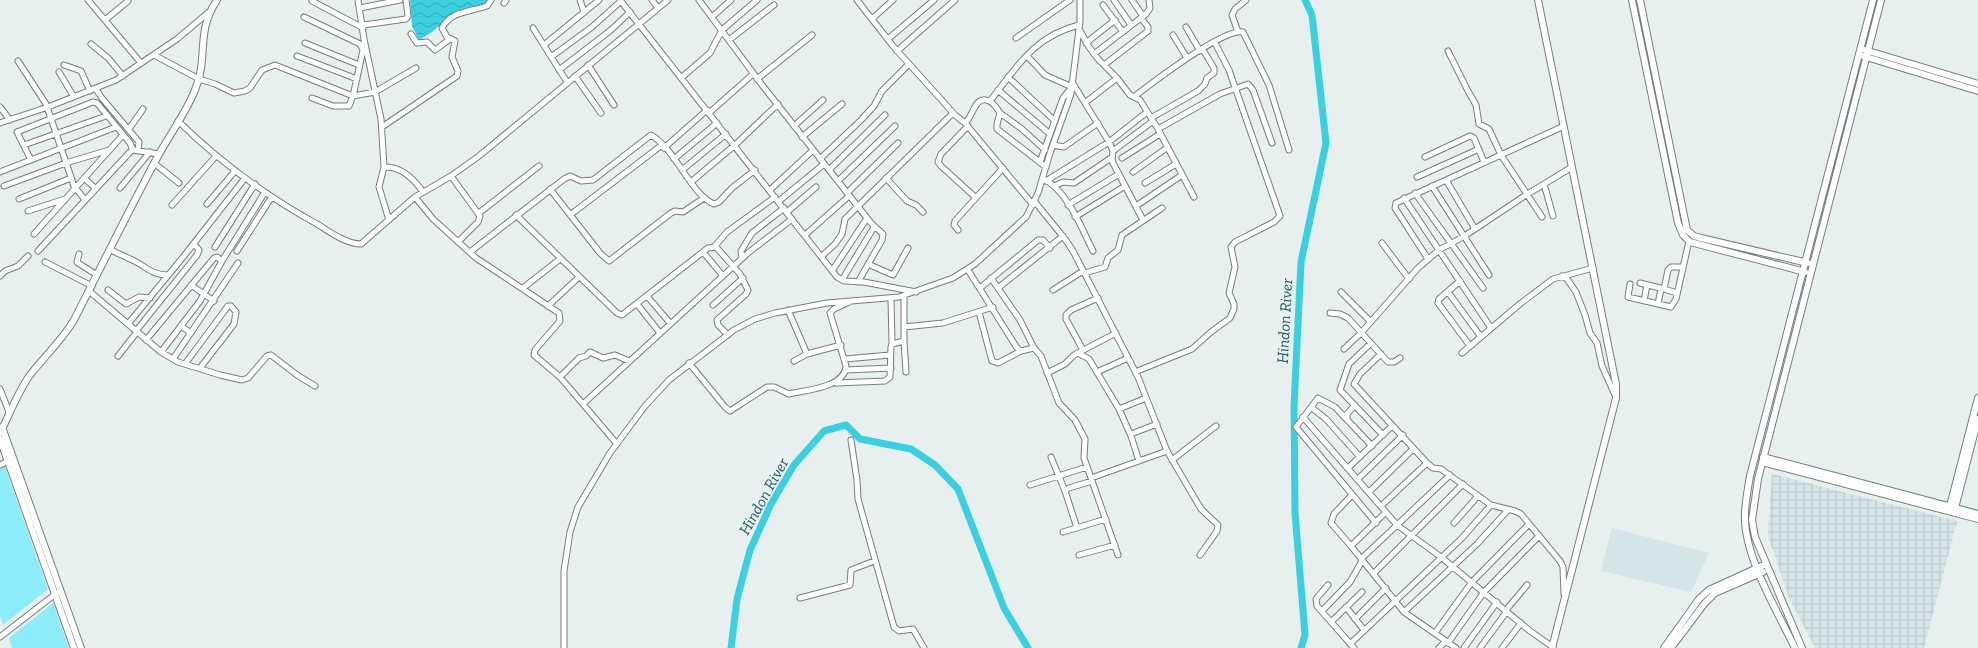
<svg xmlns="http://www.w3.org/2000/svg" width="1978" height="648" viewBox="0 0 1978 648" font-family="'Zilla Slab',serif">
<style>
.built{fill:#d4e5e7}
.industrial{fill:url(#industrial-grid)}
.park{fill:#8cedf9}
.water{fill:url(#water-waves)}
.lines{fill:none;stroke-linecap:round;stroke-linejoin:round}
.river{stroke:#3bcfdf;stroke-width:7}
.minor-casing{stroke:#777d7e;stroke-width:7}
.tertiary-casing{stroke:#777d7e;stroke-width:8}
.minor{stroke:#fff;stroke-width:5}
.tertiary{stroke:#fff;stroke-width:6}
.labels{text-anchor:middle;stroke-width:3;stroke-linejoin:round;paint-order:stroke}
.water-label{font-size:16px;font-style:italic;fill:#215c62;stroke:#e8efef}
</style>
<defs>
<pattern id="industrial-grid" width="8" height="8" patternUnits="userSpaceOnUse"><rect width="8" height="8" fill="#d4e5e7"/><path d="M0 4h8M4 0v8" fill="none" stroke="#b7c5c7"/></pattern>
<pattern id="water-waves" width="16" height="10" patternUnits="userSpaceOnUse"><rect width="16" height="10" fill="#3bcfdf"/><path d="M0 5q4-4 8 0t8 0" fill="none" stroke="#33a9b6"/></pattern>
</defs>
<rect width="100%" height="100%" fill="#e8efef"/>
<path class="built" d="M1612 528 1709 553 1691 592 1601 571Z"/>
<path class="industrial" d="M1772 474 1957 521 1924 648H1815L1789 598 1768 536Z"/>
<path class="park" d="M5 467 48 589 3 625 0 616V469Z
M53 603 69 648H12L9 638Z"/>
<path class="water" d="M410 0H488V1L441 24 432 32 419 40 412 26Z"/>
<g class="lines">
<path class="river" d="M731 648 737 599 750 550 771 504 794 465 824 431 846 425 860 439 911 449 935 465 958 489 1004 608 1028 648
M1301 648 1305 635 1295 513 1294 406 1301 262 1326 143 1312 15 1305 0"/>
<g class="minor-casing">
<path id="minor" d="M88 0 141 63
M358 0 364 39 381 119 384 167 379 187 389 220
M580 0 584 12
M620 0 837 277 844 281 864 282 916 292
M652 0 658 8
M699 0 762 85 871 223 883 234 882 240 858 282
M857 0 893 46 955 115 965 123C973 117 975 94 989 101 994 103 997 108 1000 113L997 124V129L1046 167
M1114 0 1131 25
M1132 0 1143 16
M312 1 363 28
M504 3 506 0
M1103 5 1123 32
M360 8 400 0
M304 17 360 44 363 50 353 96 349 106H333L312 98
M712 17 731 0
M872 19 893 0
M105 20 128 1
M363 25 406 19 408 16 406 0
M1186 27 1200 51
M533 28 567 82
M1079 29 1089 47 1098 59 1117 78 1130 95 1140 100 1158 129 1194 197
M1238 32 1232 15 1235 9 1246 0
M411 34 417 43 427 42 435 50 450 39
M1173 35 1187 58
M1016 38 1070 0
M888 39 934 0
M729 40 774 5
M305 43 359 65
M1086 43 1115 20
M91 44 108 58 123 76
M544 45 599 0
M897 51 955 0
M1448 51 1468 91 1476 105 1479 124 1489 129 1501 155 1542 217
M1094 54 1146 14 1150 8 1149 0
M154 55 199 79 215 84 234 93 245 91 250 88 262 70 275 65 353 96 375 92 416 68
M297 56 357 79
M1027 56 1045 75 1072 87 1063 98 1040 162
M551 57 592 27 621 1
M18 61 46 104 74 186 85 200
M64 65 81 71 90 91
M588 65 614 105
M1104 65 1148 31V27L1141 18
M559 70 611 30 630 12
M59 72 74 97
M575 76 601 113
M1008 77 1055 121
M681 78 710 53 722 30 757 0
M757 79 812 35
M1072 82 1109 142 1113 151 1112 161 1143 220
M96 89 101 97 139 142 138 150
M998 90 1050 134
M1135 96C1152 83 1224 28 1243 32L1269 85 1289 150
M990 101C1017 67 1034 36 1079 25
M1086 102 1117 78
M0 107 10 120
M709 113 753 74
M1000 113 1022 129 1045 150
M1151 118 1198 91 1205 84 1207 78 1214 73V68L1203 50
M178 121C220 162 266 196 317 224 330 232 346 244 361 244L415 197 451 176 479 156 668 0
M0 123 48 107 116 80 177 39 209 12
M965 123 1033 205
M794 126 823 100
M968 126 941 154 938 162 941 166 975 197
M382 127 457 76 458 71 452 57 455 41 447 37 442 28C451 11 470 12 487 6L491 0
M129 129 143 109
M1158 129 1220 94 1248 84 1253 90 1272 143
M802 137 842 104
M24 145 106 116
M1053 145 1064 147 1098 123
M664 148 707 110
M1113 151 1153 121
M1425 157 1470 136 1474 138 1484 162
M1122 158 1160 134
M674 159 717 123
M820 159 860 121 874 106 882 91 909 64
M31 160 17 132 93 102 97 103 130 143 133 150
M154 163 179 183
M384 167C401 166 414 179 423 192
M682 170 726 134
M829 170 885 115
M0 172 116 127
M1133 172 1168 147
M451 176 480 216 478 222 458 242
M1417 177 1479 149
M84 178 96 189
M886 178 907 201 916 205 923 212
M1044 179C1068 192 1081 227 1093 251
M1446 180 1475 229
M838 181 895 126
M1046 181 1109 142 1147 112
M691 182 735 145 778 104
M1145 183 1176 164
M1544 184 1553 216
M4 186 66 163 109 150
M1054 186 1063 182 1074 183 1111 158
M1432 186 1489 275
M120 188 150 152
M550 189 600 253 609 261 671 213 675 211 683 212 704 198
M770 190 813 150
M847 193 898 143
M1415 193 1483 288
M415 197 433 219 476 258 559 313 560 321 535 350 534 355 560 377 617 444
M1404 198 1491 328
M19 199 71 178
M779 201 824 164
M1035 202 1065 239 1073 251 1138 377 1167 451 1201 509 1218 525 1217 531 1200 555
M207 204 235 171
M172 205 216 156
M1068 205 1119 174
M1136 206 1182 175
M28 211 65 199
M787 212 816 187
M479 213 539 166
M516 215 617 313 622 315 708 248 716 247 740 274 748 290 746 294 717 320 718 325 728 335
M570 215 662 145
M1075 217 1125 186
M958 230 954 225 955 221 1003 168
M34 234 123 135
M805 235 849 196
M1382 243 1409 279
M215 247 255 184
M714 247 727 232 775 197
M110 249C117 254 123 255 130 259 145 265 150 275 168 275
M38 251 130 152 133 150 159 154
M237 251 271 198
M470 252 564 179 570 176 581 181 593 180 651 135C676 149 690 194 714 204L719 202 732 188 755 170
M703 252 723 276
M79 254 77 262 78 263 97 275
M822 256 835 244 842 234 845 219 953 113
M742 258 741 251 752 233 784 208
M1428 259 1395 208 1396 203 1564 126
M45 262 92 286
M868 264 893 275 908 248
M968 270 1017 348 1021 351 1034 348 1041 356 1059 403 1075 420 1085 439 1084 458 1118 555
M832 271 867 218
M1085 273 1105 267 1108 258 1118 250 1122 235 1162 208
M0 276 5 271 18 266 28 256
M1562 276 1567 279 1576 292 1585 315 1590 333 1597 343 1602 366 1615 395
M991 278 1020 320 1034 348
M842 280 874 227
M1460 281 1439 299 1438 303 1470 346
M1640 283 1664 289 1668 270 1671 267H1683
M1630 284 1628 297 1671 307 1676 299 1689 241
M191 285 214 301
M523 288 560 259
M980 288 1038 240H1043L1050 248
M998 288 1063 236
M1664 289 1677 293
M108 290 126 304 139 297 150 298
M1053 290 1083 271
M89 291 161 352 178 362 220 375 242 380 248 378 267 356 271 355 297 375 315 386
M1341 292 1370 321
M1448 292 1481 337
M647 296 670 323
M891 298 892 344
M1644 301 1647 285
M637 304 660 333
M1658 304 1661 289
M713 305 743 278
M548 306 579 277
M788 310 807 354
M979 312 992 361 998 363 1021 351
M1330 313 1340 314 1348 318 1388 362H1394L1400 358
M128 324 184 256 245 178
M181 326 191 333
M904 327 943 323 993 307
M136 331 197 255 199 250 194 244
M146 340 214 258 217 257 222 261
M904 341 906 372
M1371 343 1349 364 1340 390 1383 435
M1344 349 1361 333 1418 268 1439 250 1463 237 1526 195 1572 167
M1083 350 1066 319V315L1071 310 1098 298
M161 352 200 301 222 261 265 192
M1078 353 1089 359 1119 409 1131 436 1139 461
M1462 353 1521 303 1553 279 1593 268
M1381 354 1360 374 1354 384 1427 463
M118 356 137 332
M173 359 238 263
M845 359 890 355
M794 361 807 354 841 345
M689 363 725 407 730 411 767 387H774L789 394C805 390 845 388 846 366L830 313 834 309 849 302
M185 364 228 306H231L236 312 234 324 200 368
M846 370 891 368
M1097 372 1128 358
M1135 372 1192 349 1211 332 1230 318 1234 309V304L1229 293 1235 267 1231 247 1235 242 1274 222 1280 216 1229 70 1215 43
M1047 373 1065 364 1074 355 1116 333
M560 377 579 358 586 356 590 352 603 358 615 355 629 361
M836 383 885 381 890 377 891 347 892 344 904 341V296
M0 389 9 412
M583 404 748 253 792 219
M1312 408 1326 419 1360 457
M1119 409 1146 398
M1303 417 1397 525 1441 557 1530 631 1553 647
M1347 418V414L1355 405
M1131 434 1157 424
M851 440 857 480 858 499 894 627 899 631 913 629 924 648
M1372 446 1335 407 1318 398 1296 427 1376 523
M1051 457 1065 491
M1172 460 1216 426
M0 465 8 461
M1348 468 1392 426
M1091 478 1167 451
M1358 479 1403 435
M1030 485 1087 467
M1369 492 1413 449
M1381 506 1427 463 1433 468 1441 469 1491 505 1515 511 1521 514 1560 561 1563 567 1564 594
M1386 512 1351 546 1404 612 1456 648
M1454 523 1478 496
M1077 528 1065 491 1069 488 1092 481
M1063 532 1106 519
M1351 546 1331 523 1334 514 1352 495
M1079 555 1115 545
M1361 559 1450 475
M1374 573 1463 484
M1328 585 1316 599 1317 606 1354 648
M800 598 850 585 851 570 874 561
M1346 607 1364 630
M1506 610 1527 585
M1322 611 1350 582 1362 561
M1404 612 1477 544 1508 510
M1355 619 1386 588
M1331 622 1362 592
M1435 633 1472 582 1529 524
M0 637 58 592
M1448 643 1484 592 1539 536
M1350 644 1462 538 1491 505
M564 648V571L570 532 578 507 610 453 645 406 669 380 734 330 755 319 775 313 827 303 899 297 953 278 975 264 1026 217 1038 193 1050 153 1071 94 1080 21V0
M1439 648 1446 641
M1464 648 1497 602
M1480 648 1507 611
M1502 648 1521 623"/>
</g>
<g class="tertiary-casing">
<path id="tertiary" d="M1538 0 1616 384V398L1552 648
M1632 0 1678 223 1683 235 1690 242 1805 272
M1640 0 1687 230 1694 236 1701 238 1808 263
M1865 50 1978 84
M1863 56 1978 91
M2 427 81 648
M0 433C10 414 17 393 30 375 45 356 62 340 74 320 102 265 129 210 158 156 170 134 186 113 195 90 209 57 195 33 217 0
M0 439 74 648
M1763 457 1978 514
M1762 462 1978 519
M1949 510 1978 398
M1954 512 1978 419
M1664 648 1699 599 1709 590 1766 564
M1671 648 1704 604 1715 593 1763 572
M1795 648C1779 615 1751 567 1746 531 1743 513 1747 494 1750 476L1873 0
M1802 648 1755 537 1752 520 1758 479 1881 0"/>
</g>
<use href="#minor" class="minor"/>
<use href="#tertiary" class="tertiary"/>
</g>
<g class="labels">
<g class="water-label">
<text transform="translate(1284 321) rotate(-87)" y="6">Hindon River</text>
<text transform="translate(763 496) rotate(-61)" y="6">Hindon River</text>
</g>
</g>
</svg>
